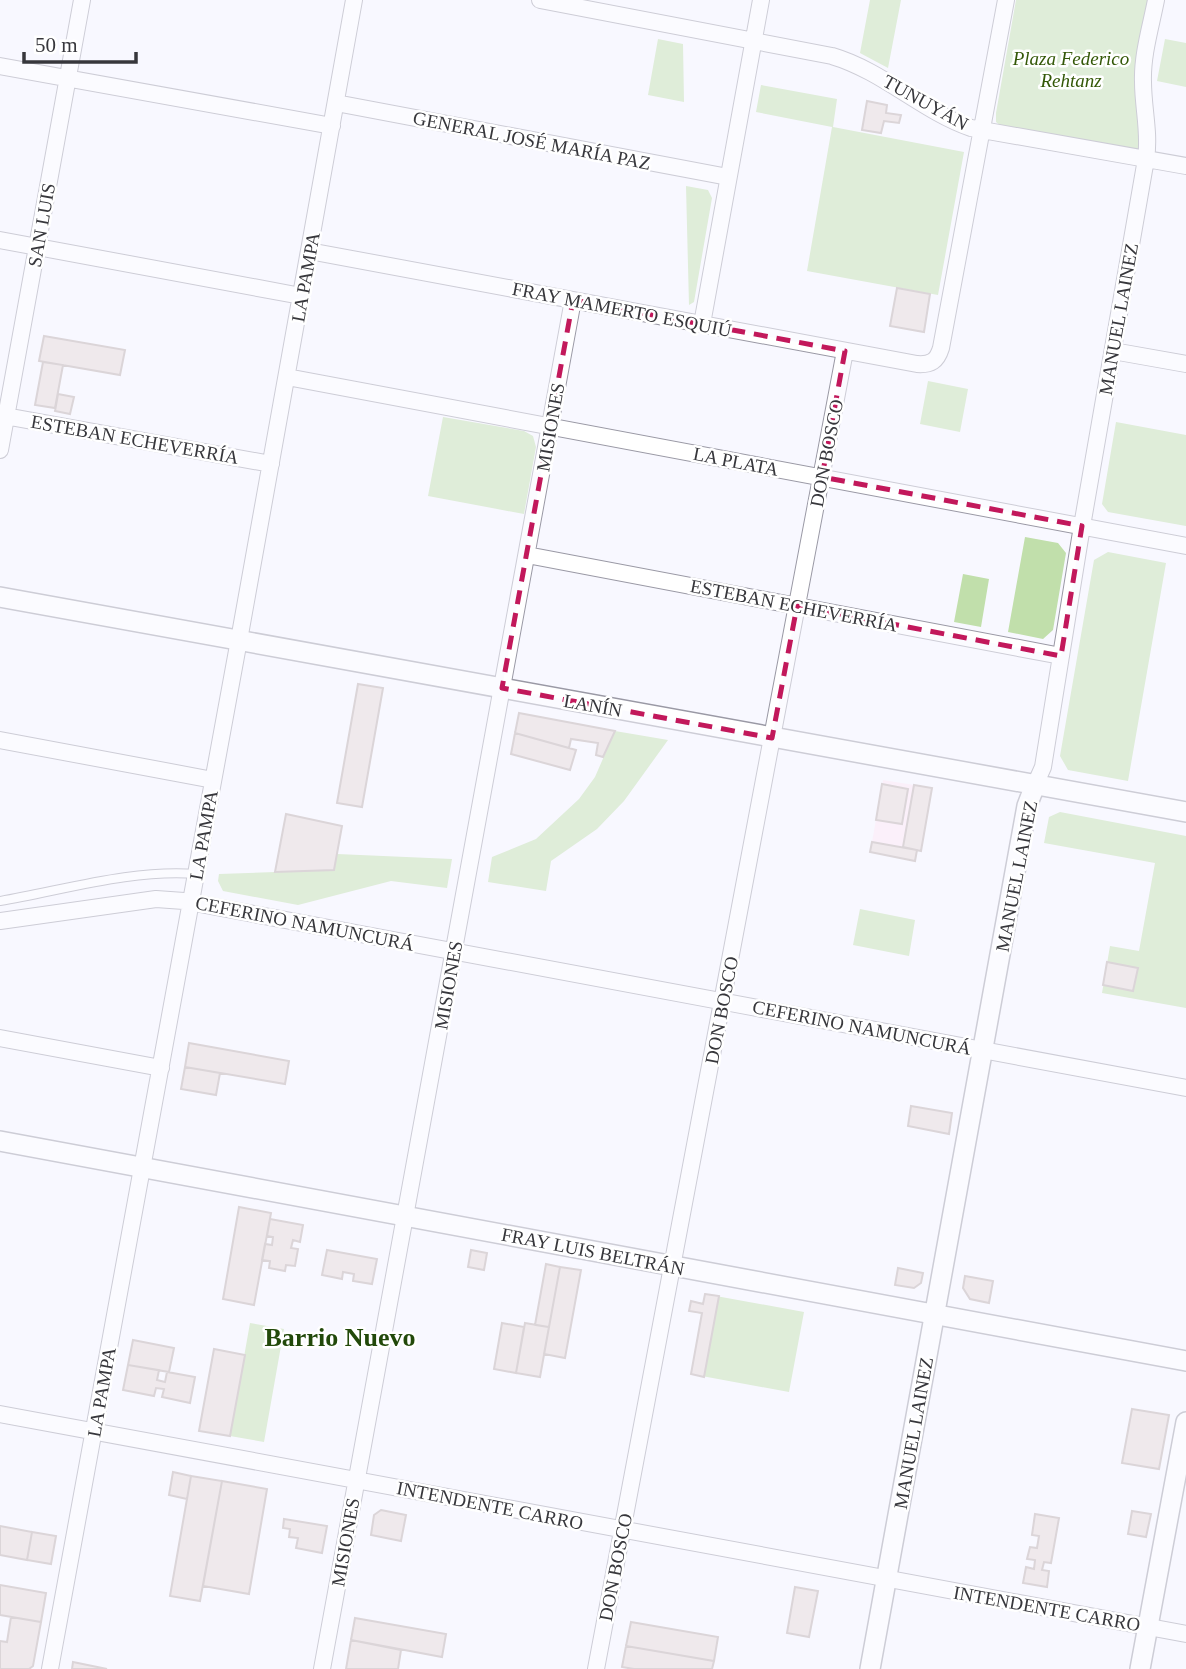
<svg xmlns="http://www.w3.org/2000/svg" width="1186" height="1669" viewBox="0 0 1186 1669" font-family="'Times New Roman',serif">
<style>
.education{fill:#fee7f4}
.green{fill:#c1dfab}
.building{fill:#e5d7d6;stroke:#b8aaa9;stroke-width:2}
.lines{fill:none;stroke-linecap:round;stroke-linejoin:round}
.service-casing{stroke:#9a99a5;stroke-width:10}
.minor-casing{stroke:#9a99a5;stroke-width:18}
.tertiary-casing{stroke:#9a99a5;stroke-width:22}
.service{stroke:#fff;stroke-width:8}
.minor{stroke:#fff;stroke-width:16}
.tertiary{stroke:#fff;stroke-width:19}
.marked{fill:none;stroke:#c2185b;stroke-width:5;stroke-dasharray:14 9;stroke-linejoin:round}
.labels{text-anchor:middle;stroke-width:5;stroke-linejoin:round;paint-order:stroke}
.park-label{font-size:19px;font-style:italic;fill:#345808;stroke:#fff}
.street-label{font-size:19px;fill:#37373c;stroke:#fff}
.district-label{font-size:26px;font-weight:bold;fill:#22490a;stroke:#fff}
</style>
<rect width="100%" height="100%" fill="#f8f8ff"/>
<path class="education" d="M883 780 914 785 903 847 872 842Z"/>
<path class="green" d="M870 0H901L888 68 860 53Z
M1016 0H1150L1140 149 1138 150 1001 126 996 122V113Z
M658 39 683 44 684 102 648 95Z
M1165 39 1186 43V87L1157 81Z
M761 85 837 99 833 127 964 152 938 295 807 271 832 127 756 112Z
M686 186 708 190 712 198 694 302 689 305Z
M928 381 968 389 960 432 920 424Z
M443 417 524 431 533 436 536 447 524 514 428 496Z
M1116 422 1186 435V526L1108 512 1102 504Z
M1025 537 1058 543 1066 553 1053 630 1043 639 1008 632Z
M1108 552 1166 563 1128 781 1068 770 1060 756 1094 560Z
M963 574 989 579 981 627 954 622Z
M615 731 668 740 624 801 597 829 551 861 546 891 488 882 492 857 536 839 579 799 595 777Z
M1060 812 1186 836V1008L1102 993 1110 946 1139 951 1155 863 1044 843 1049 817Z
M337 854 452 859 447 888 391 881 298 905 223 891 218 881 219 874 333 870Z
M860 909 915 920 909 956 853 945Z
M705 1294 804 1312 789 1392 691 1374 702 1314 689 1311 691 1301 703 1303Z
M250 1323 284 1329 264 1442 230 1436Z"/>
<path class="building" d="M867 101 887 105 886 113 901 115 899 123 884 121 881 133 862 130Z
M897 288 930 294 924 332 890 326Z
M44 336 125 350 120 375 39 361Z
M43 362 63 365 55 408 35 405Z
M58 394 74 397 70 414 55 411Z
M358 684 383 688 362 807 337 803Z
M519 713 615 731 603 757 596 755 598 743 571 739 569 748 515 733Z
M515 733 576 750 570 770 511 754Z
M882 784 908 789 902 824 876 820Z
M914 785 932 788 921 851 903 847Z
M286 814 342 826 334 870 275 872Z
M872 842 917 850 915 861 870 852Z
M1107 962 1138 968 1133 991 1103 985Z
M189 1043 289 1061 285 1084 185 1067Z
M185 1067 220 1073 216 1095 181 1089Z
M911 1106 952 1113 949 1134 908 1126Z
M239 1207 271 1213 254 1305 223 1299Z
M270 1219 303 1225 300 1242 293 1240 291 1248 298 1249 295 1266 286 1265 285 1271 269 1268 270 1261 262 1260 265 1244 272 1245 273 1237 267 1236Z
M327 1250 377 1259 372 1284 353 1281 354 1274 343 1272 342 1279 322 1275Z
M471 1250 487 1253 484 1270 468 1267Z
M546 1264 560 1267 549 1327 535 1325Z
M560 1267 581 1270 565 1358 544 1354Z
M898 1268 923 1273 921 1283 914 1288 895 1285Z
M965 1276 993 1281 989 1303 970 1299 963 1288Z
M705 1294 719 1296 704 1377 691 1374 702 1313 689 1311 691 1301 703 1304Z
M502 1323 524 1327 516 1373 494 1369Z
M525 1323 549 1327 540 1377 516 1373Z
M133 1340 174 1348 169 1372 128 1365Z
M214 1349 245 1355 230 1436 199 1431Z
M128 1365 159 1370 157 1380 165 1382 167 1372 195 1377 190 1403 162 1397 164 1389 156 1388 154 1396 123 1390Z
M1132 1409 1169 1415 1159 1469 1122 1463Z
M173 1472 191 1476 187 1499 169 1495Z
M191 1476 222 1481 200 1601 170 1596Z
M222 1481 267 1489 249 1594 203 1586Z
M381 1510 406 1515 401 1541 371 1535 374 1515Z
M1132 1511 1151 1514 1146 1537 1128 1534Z
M1035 1514 1059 1518 1051 1563 1044 1562 1042 1570 1049 1571 1047 1587 1023 1583 1026 1567 1034 1569 1035 1560 1027 1559 1030 1547 1037 1548 1039 1536 1032 1535Z
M284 1519 327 1526 322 1553 296 1548 298 1538 289 1537 290 1529 283 1528Z
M0 1526 32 1532 27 1560 0 1555Z
M32 1532 56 1536 51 1564 27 1560Z
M0 1585 46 1593 41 1622 0 1615Z
M795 1587 818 1591 809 1637 787 1633Z
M11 1617 41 1622 33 1666 29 1669H0V1641L7 1642Z
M355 1618 446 1634 442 1657 351 1640Z
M631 1622 718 1637 714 1661 626 1646Z
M351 1640 401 1650 398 1669H346Z
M626 1646 714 1661 712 1669H634L622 1667Z
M73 1662 107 1669H72Z"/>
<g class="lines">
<g class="service-casing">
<path id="service" d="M0 901C64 890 132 869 196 874"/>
</g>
<g class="minor-casing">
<path id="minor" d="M540 0 832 56C883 71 922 111 971 128L1186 166
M0 66 332 126
M336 103 728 177
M0 240 301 296
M309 251 917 364C931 365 937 361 941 348L1006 0
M702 324 761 0
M1113 351 1186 364
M287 377 1186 546
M0 415 271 464
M0 450 82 0
M527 555 1061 656
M0 740 213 780
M1035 785 1043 767 1082 526 1146 159C1150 133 1143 108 1143 82 1142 55 1151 26 1156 0
M0 921 156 899 184 901 1186 1088
M0 1038 161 1068
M0 1414 1186 1634
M50 1669 239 640 354 0
M322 1669 573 300
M596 1669 845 351"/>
</g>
<g class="tertiary-casing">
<path id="tertiary" d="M0 597 1186 812
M0 1141 1186 1361
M870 1669 1027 806 1035 785
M1140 1669 1186 1422"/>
</g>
<use href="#service" class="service"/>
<use href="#minor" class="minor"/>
<use href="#tertiary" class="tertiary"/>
</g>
<path d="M0 0H1186V1669H0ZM573 300 845 351 822 477 1082 526 1061 656 797 606 772 738 502 688Z" fill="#f8f8ff" fill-opacity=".55" fill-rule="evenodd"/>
<path class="marked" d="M573 300 845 351 822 477 1082 526 1061 656 797 606 772 738 502 688Z"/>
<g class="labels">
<g class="park-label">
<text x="1071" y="65">Plaza Federico<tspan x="1071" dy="22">Rehtanz</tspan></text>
</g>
<g class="street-label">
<text transform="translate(926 102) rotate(29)" y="7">TUNUYÁN</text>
<text transform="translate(532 140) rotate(11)" y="7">GENERAL JOSÉ MARÍA PAZ</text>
<text transform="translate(41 225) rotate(-80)" y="7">SAN LUIS</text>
<text transform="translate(305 277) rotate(-80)" y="7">LA PAMPA</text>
<text transform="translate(622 309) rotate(11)" y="7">FRAY MAMERTO ESQUIÚ</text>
<text transform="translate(1118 319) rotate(-80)" y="7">MANUEL LAINEZ</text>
<text transform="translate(550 427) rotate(-80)" y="7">MISIONES</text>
<text transform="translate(135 439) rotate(10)" y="7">ESTEBAN ECHEVERRÍA</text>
<text transform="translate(826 453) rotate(-79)" y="7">DON BOSCO</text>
<text transform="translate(736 461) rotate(11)" y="7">LA PLATA</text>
<text transform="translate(794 605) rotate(11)" y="7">ESTEBAN ECHEVERRÍA</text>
<text transform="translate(593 705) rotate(10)" y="7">LANÍN</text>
<text transform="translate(203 835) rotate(-80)" y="7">LA PAMPA</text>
<text transform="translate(1016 876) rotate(-79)" y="7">MANUEL LAINEZ</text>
<text transform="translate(305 923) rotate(11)" y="7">CEFERINO NAMUNCURÁ</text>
<text transform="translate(448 985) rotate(-80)" y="7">MISIONES</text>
<text transform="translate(721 1010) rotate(-79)" y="7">DON BOSCO</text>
<text transform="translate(862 1027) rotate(11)" y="7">CEFERINO NAMUNCURÁ</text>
<text transform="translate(593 1251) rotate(11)" y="7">FRAY LUIS BELTRÁN</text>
<text transform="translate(101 1392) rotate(-80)" y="7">LA PAMPA</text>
<text transform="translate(913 1433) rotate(-80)" y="7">MANUEL LAINEZ</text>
<text transform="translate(490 1505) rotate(11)" y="7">INTENDENTE CARRO</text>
<text transform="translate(345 1542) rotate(-80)" y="7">MISIONES</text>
<text transform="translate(615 1567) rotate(-79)" y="7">DON BOSCO</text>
<text transform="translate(1047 1608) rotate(10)" y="7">INTENDENTE CARRO</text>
</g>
<g class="district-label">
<text x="340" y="1346">Barrio Nuevo</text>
</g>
</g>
<path d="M24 52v10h112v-10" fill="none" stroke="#37373c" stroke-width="3.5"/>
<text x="35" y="52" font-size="21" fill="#37373c" stroke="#ffffff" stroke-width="5" paint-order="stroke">50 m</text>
</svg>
